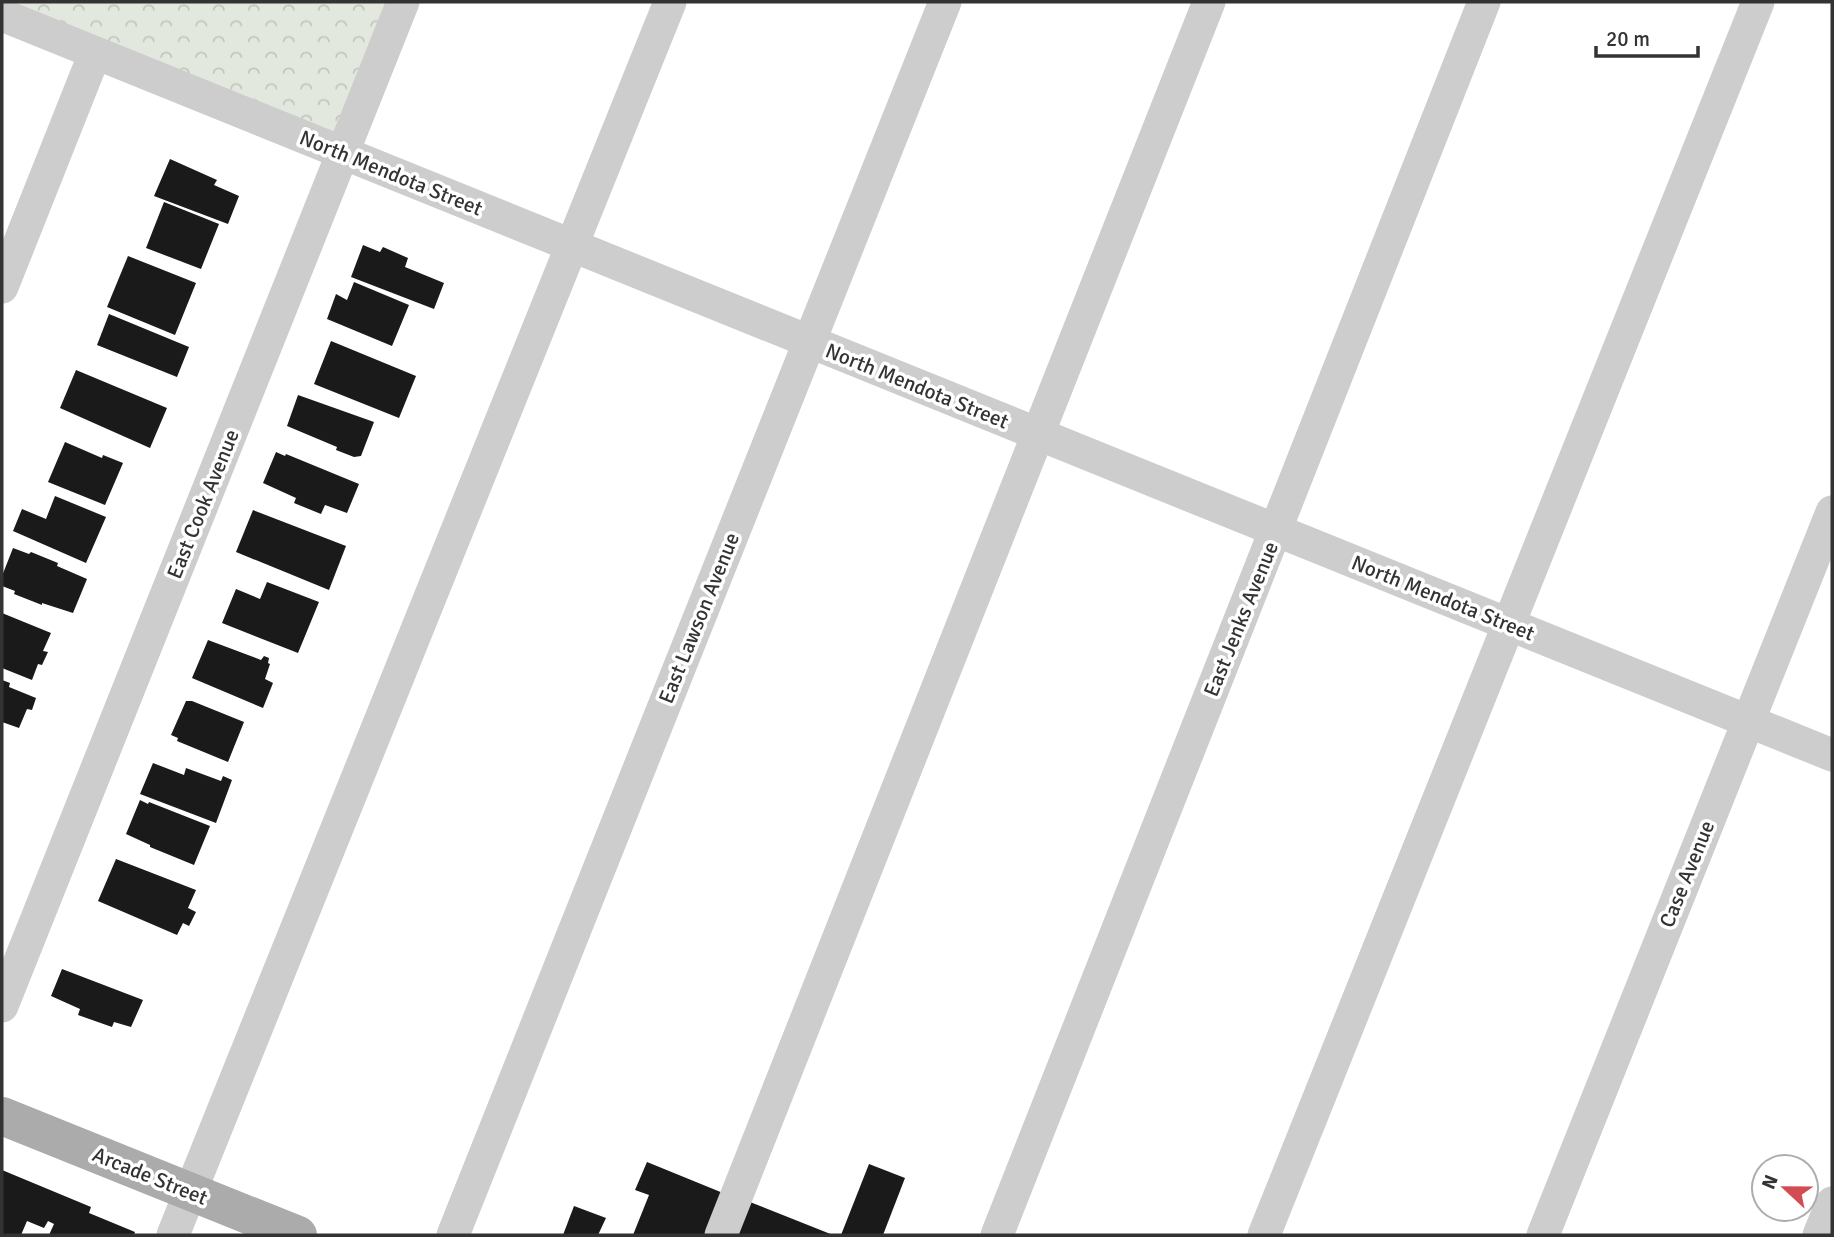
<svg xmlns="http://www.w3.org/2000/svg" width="1834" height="1237" font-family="Signika,sans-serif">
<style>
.park{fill:url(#park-crowns)}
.building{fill:#1a1a1a}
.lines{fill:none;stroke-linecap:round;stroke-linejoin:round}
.minor{stroke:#cdcdcd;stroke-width:33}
.major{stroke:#ababab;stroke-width:38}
.labels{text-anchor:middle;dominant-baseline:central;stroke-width:7;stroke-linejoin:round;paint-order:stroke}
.street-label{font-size:21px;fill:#333;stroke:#fff}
</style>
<defs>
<pattern id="park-crowns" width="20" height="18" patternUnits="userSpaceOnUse" patternTransform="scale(1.75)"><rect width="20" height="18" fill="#e2e8dd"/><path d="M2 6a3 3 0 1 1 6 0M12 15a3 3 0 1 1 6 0" fill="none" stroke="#c2c7be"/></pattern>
</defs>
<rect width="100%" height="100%" fill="#fff"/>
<path class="park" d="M2,2H403L343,154Z"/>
<g class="building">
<path d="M170,159L217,180L214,185L239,196L228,224L154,196Z"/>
<path d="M164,202L219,224L201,269L146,248Z"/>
<path d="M363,245L380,252L383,247L408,258L405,267L444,283L434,309L351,277Z"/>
<path d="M128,256L196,283L175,335L107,307Z"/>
<path d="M354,282L409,305L392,346L327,319L336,294L347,300Z"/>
<path d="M109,314L189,347L177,377L97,345Z"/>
<path d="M331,341L416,376L399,418L314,384Z"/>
<path d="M76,370L167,408L150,448L60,408Z"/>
<path d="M298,395L374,422L361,456L354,457L336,450L337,447L287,426Z"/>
<path d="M65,442L102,458L103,455L123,463L105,505L48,482Z"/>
<path d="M276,452L285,456L286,454L359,484L347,513L325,505L321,514L294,503L296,498L263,483Z"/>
<path d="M55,496L106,517L86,563L13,531L22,509L46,519Z"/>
<path d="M253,510L346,546L329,590L236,552Z"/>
<path d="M13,548L29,554L31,552L58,563L57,566L87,579L73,613L42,603V605L14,594L15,591L2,586V576Z"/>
<path d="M267,582L319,602L298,653L222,623L236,589L260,599Z"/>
<path d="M2,613L51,633L43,651L48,652L42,665L38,664L32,680L2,668Z"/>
<path d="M208,640L261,660L264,656L269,658L268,663L270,664L265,679L273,683L263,708L192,678Z"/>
<path d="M2,680L10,683L9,687L36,698L32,710L27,709L19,728L2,722Z"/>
<path d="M186,701H192L244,722L228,762L177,741L178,738L171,735Z"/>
<path d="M153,763L184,775L186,768L221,781L223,776L232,780L216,823L140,794Z"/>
<path d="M140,800L148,804L149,802L210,826L194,865L150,847V845L126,834Z"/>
<path d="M116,859L196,890L188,908L196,912L189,926L183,923L177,935L98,901Z"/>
<path d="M62,969L143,1000L131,1027L114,1022L112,1027L78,1015L80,1009L51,996Z"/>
<path d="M647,1162L723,1193L706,1235H633L649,1195L635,1190Z"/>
<path d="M869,1164L905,1178L883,1235H841Z"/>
<path d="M2,1170L91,1207L89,1213L135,1232L134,1235H49L54,1224L48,1221L44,1228L27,1221L21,1235H2Z"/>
<path d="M750,1202L833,1235H737Z"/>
<path d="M574,1206L606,1218L598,1235H563Z"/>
</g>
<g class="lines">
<g class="minor">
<path d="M2,15L1832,755"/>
<path d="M2,287L95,53"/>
<path d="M2,1006L403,2"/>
<path d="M173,1235L670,2"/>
<path d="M453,1235L945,2"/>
<path d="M721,1235L1209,2"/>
<path d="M997,1235L1484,2"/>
<path d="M1264,1235L1758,2"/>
<path d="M1543,1235L1832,512"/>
<path d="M1819,1235L1832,1203"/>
</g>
<path class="major" d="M2,1116L298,1235"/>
</g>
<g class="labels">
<g class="street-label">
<text transform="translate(391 173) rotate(22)">North Mendota Street</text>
<text transform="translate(917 386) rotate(22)">North Mendota Street</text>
<text transform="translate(203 504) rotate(-68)">East Cook Avenue</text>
<text transform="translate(1443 598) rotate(22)">North Mendota Street</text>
<text transform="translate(699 618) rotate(-68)">East Lawson Avenue</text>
<text transform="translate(1241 619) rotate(-68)">East Jenks Avenue</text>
<text transform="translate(1687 874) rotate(-68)">Case Avenue</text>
<text transform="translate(150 1176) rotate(22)">Arcade Street</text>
</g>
</g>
<rect width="1834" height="1237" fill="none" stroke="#333333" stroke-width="7"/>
<g transform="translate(1785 1188) rotate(292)"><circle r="33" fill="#ffffff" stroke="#adadad" stroke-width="2"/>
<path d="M0-5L12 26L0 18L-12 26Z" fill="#d34c54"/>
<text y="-10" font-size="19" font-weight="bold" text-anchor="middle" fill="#333333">N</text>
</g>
<path d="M1596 46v10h102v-10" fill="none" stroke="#333333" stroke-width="3.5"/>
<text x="1606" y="46" font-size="21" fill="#333333" stroke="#ffffff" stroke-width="5" paint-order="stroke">20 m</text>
</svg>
